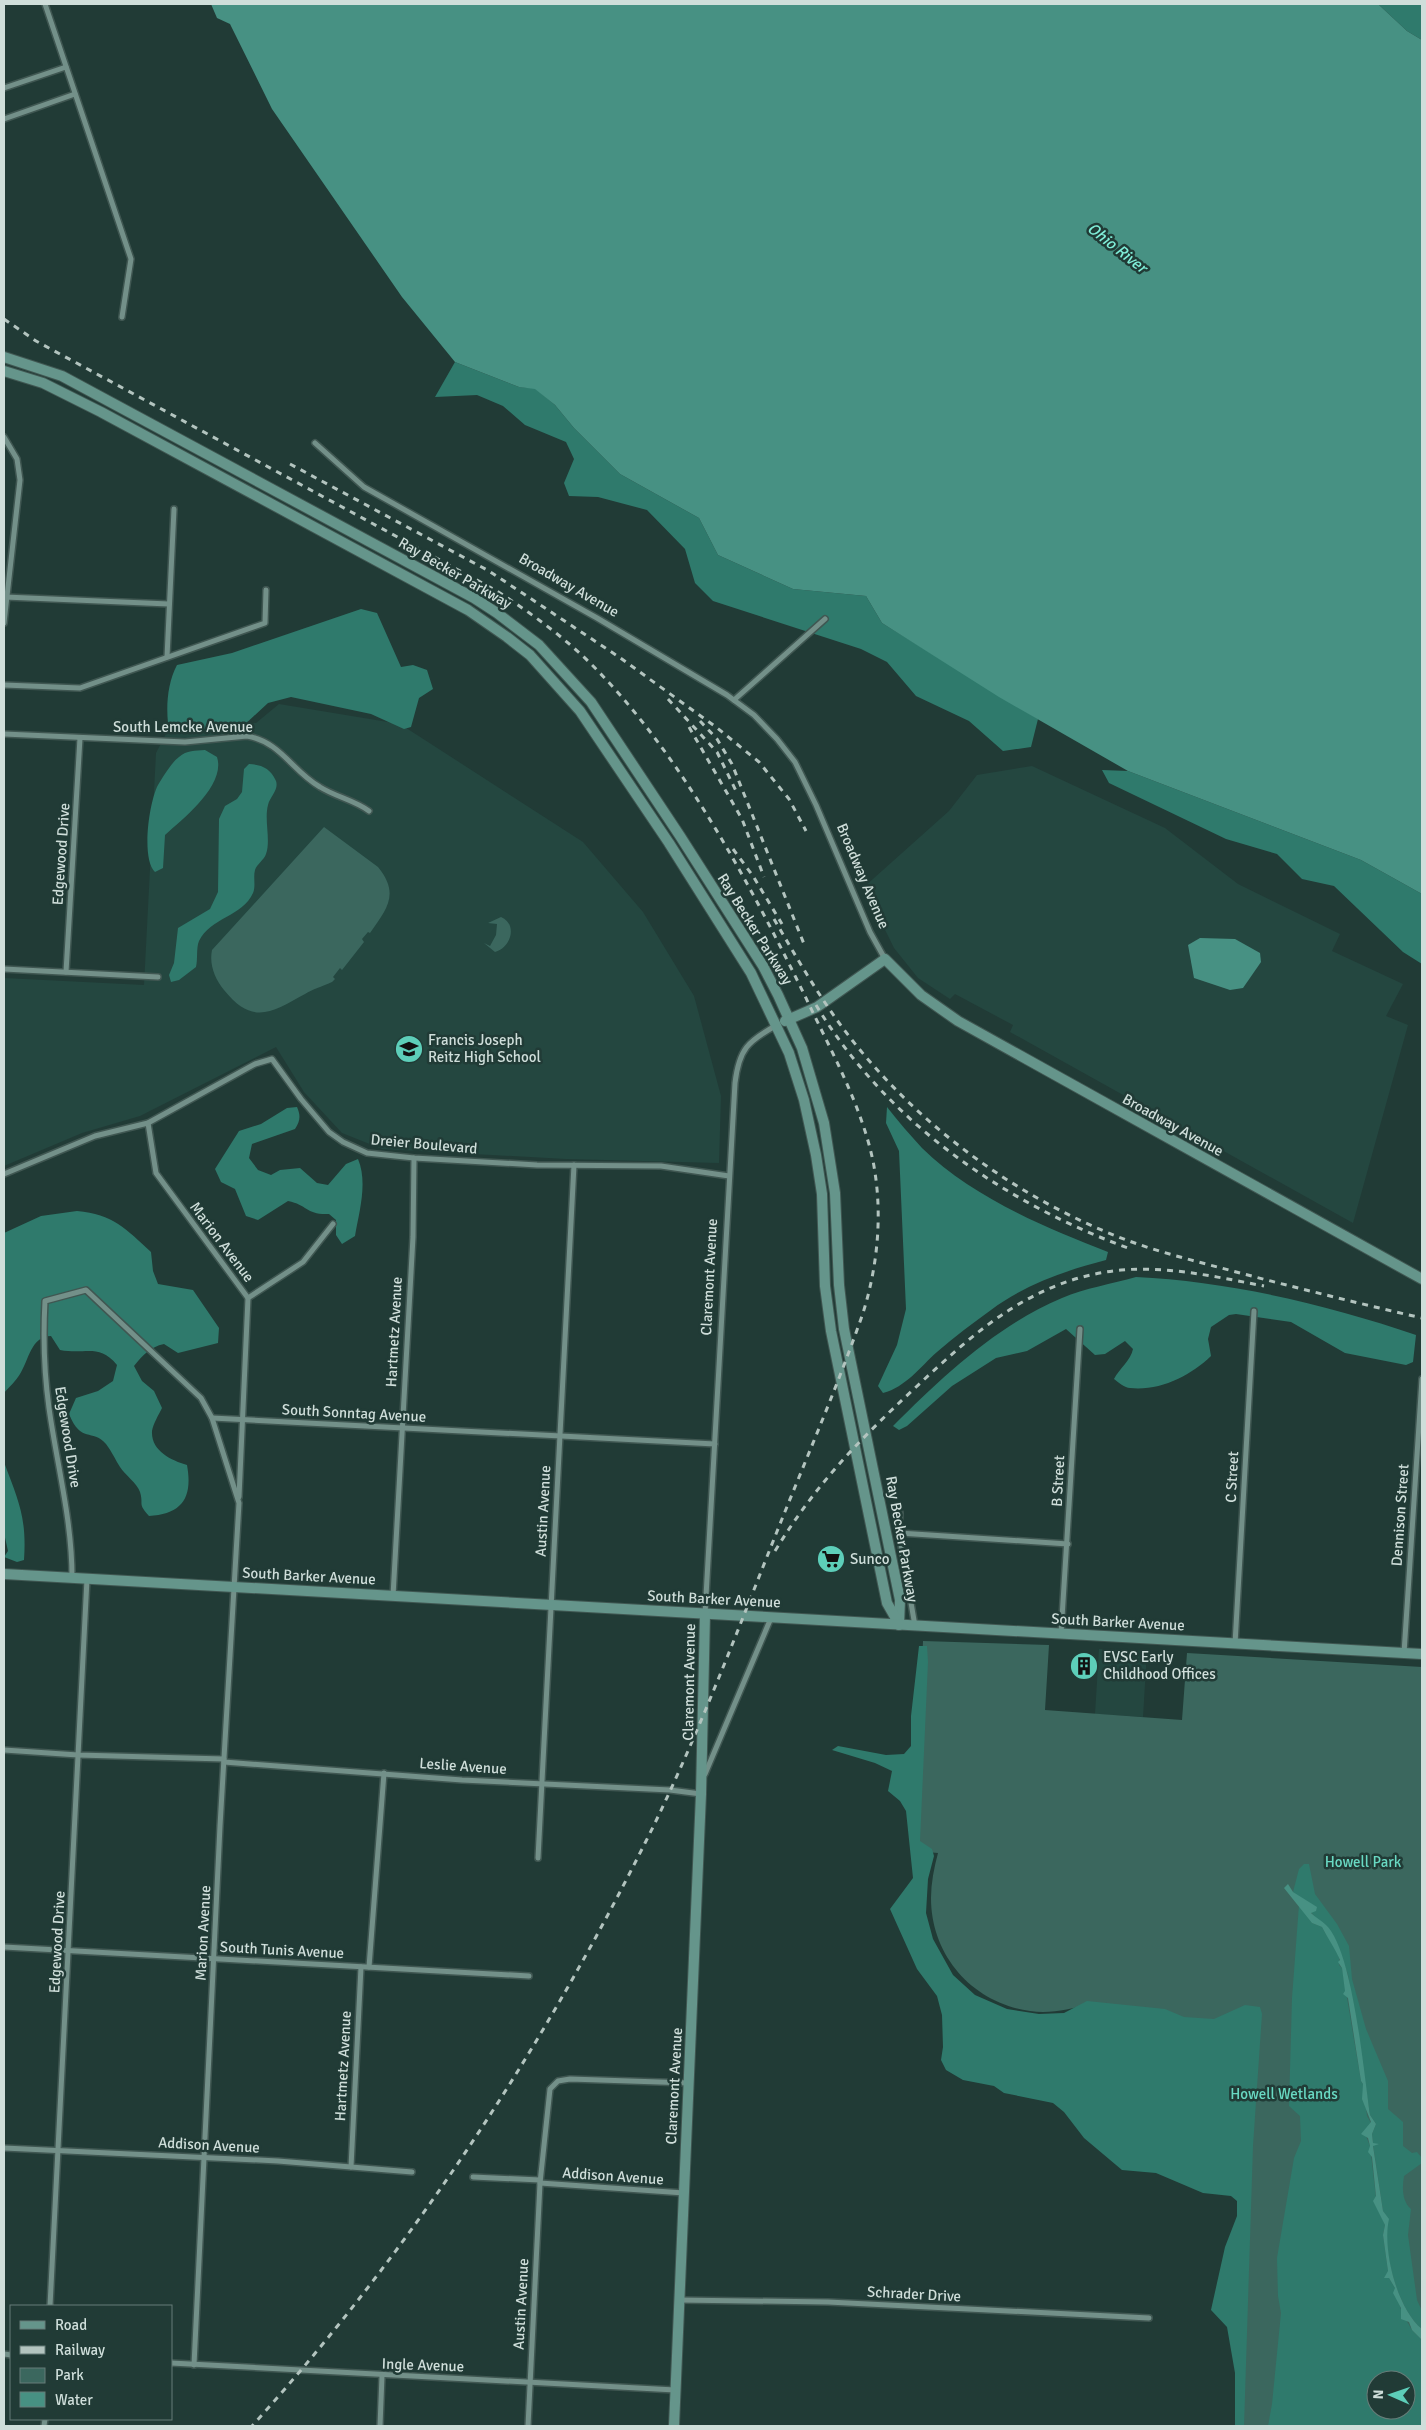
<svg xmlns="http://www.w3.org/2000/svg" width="1426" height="2430" font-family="Signika,sans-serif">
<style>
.built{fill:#244740}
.green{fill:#3b675e;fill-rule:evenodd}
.forest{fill:#2f7a6c;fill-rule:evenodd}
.water{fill:#479183}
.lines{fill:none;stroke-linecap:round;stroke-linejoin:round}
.street-casing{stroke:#405752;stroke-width:8}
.secondary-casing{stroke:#405752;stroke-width:12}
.street{stroke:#739089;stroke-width:5}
.secondary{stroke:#65958b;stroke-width:10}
.rail{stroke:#b3c4bf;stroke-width:3;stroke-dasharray:6 6;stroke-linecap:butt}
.labels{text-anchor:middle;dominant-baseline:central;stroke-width:5;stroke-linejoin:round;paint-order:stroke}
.street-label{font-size:15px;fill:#cfdeda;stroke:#213b36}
.poi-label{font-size:15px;fill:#cfdeda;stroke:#213b36;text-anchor:start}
.park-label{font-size:15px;fill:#69d9c3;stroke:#213b36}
.water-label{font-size:16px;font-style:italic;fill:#80efd9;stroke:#213b36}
</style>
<rect width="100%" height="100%" fill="#213b36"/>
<g class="built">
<path d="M279,704L400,724L583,842L643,912L694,996L721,1096L719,1163L566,1159L382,1149L342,1133L304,1092L276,1047L140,1116L82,1133L4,1166V978L144,985L156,753L171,724L256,723Z"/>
<path d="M1032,766L1165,828L1238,884L1340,934L1332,951L1403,984L1386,1016L1408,1025L1353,1223L1010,1032L1013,1025L955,994L950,999L918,978L894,948L864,887L949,811L977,775Z"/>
<path d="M1099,1649L1147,1651L1143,1717L1095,1714Z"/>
</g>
<g class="green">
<path d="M324,827L378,867C400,894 387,909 370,933L368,932L362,939L364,942L342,970L340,968L333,977L335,979L332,982C321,987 313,989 305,994C272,1012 253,1026 224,990C215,979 209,965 212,950Z"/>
<path d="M501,917C518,924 511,948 495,952L484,943L490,946L496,935L497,924L488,923Z"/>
<path d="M923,1641L1049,1645L1045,1710L1182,1720L1187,1653L1422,1667V2426H1240L1246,2177L1090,2004C1070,2009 1051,2014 1030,2011C973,2003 931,1956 931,1898C931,1883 934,1868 938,1853L914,1851ZM1376,2380H1406V2410H1376Z"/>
</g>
<g class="forest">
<path d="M1378,4H1422V40L1407,31Z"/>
<path d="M455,362L519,387L535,388L555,405L574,428L620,474L699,518L718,555L793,589L866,596L882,623L1038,719L1031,747L1003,751L969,721L916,696L887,662L861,649L713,601L695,583L685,549L647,510L598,497L569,496L564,483L574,459L566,442L525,425L503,406L477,395L435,397Z"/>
<path d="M361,609L377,613L401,667L413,665L427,670L433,689L419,698L411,727L404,729L371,714L291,697L268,703L242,727L176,730L168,723C166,704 168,682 177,665L232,653Z"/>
<path d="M205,750L217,757C226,785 184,818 165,835L163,868L155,872C141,859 149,802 158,785C163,777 171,763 179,757C187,750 195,751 205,750Z"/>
<path d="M249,764C262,765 270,768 276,781C279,790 270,796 268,805C264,820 271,840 266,854C264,860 257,864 255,870C253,877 256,886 253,893C243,916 210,918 199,941C196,948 198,959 196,967L179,980L171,982L169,975L174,963L178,928L210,909L218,892L219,819L225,806L237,799L242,792L244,769Z"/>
<path d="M1102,770L1128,771L1361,860L1422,894V964L1403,952L1334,886L1302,879L1277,854L1226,839L1109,783Z"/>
<path d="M297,1107C301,1116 300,1121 295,1129L252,1144L249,1158L258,1170L271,1175L280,1170L300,1168L317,1183L328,1185L346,1164L358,1159C368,1183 359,1212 355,1236L342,1244L336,1235V1220L329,1214C306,1215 308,1205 288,1201L258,1220L246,1216L235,1189L221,1182L215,1169L239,1131L261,1124L287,1108Z"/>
<path d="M887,1107C898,1121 910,1135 922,1148C972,1197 1044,1227 1108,1252L1106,1260C1067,1270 1024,1285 991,1310C973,1323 954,1337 937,1352C920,1367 906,1387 883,1393L878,1386L897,1345L906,1309L899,1151L886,1123Z"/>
<path d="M77,1211C113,1214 126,1229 151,1252L153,1271L158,1284L193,1290L219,1328L218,1343L178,1353L164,1344C150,1347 143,1355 134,1366L142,1381L154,1391L162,1408C159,1414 153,1424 152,1431C151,1451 171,1460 187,1465C193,1498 182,1514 149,1516C137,1503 144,1505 140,1492C137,1483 125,1475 120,1467C115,1459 112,1452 106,1444C92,1428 81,1444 69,1414L76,1398L98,1391L113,1381L117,1365C99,1343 86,1355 60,1350L51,1336C31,1336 29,1360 20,1374C16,1381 9,1387 4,1393V1233L41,1216Z"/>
<path d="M1136,1277C1227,1281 1329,1305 1416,1335L1413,1362L1406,1365L1345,1353L1291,1322L1236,1314L1229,1315L1211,1327L1208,1339L1211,1356C1190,1376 1161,1391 1130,1388C1125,1388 1118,1382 1114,1379C1119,1369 1131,1360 1133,1349L1125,1341L1105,1354L1095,1355L1066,1329L1027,1351L996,1358L952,1386L907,1426L899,1430L893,1426C942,1377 997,1325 1062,1298C1085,1288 1112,1284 1136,1277Z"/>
<path d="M4,1462C18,1500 27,1517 24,1560L17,1562L4,1557L8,1551L4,1533Z"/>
<path d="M919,1646H927L928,1662L920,1841L932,1849L934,1856L928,1879L926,1913L933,1939L953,1975L975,1995L1007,2009L1039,2014L1064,2013L1087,2001L1165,2009L1184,2017L1214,2019L1245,2005L1260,2007L1262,2014L1253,2146L1244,2426H1235V2373L1227,2327L1211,2310L1225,2247L1237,2216V2201L1231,2196L1203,2193L1156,2173L1122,2170L1084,2138L1064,2112L1053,2103L1004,2093L994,2086L963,2080L946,2070L941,2060L943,2047L942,2015L937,1996L917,1969L890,1909L913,1878L906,1811L900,1801L888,1791L892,1771L875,1763L832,1750L838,1746L886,1755L904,1754L911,1746V1716Z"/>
<path d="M1304,1864H1309L1315,1894L1337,1924L1349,1946L1352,1979L1366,2029L1388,2081V2109L1403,2122V2146L1412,2153L1417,2152L1422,2158V2163L1404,2176C1402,2188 1402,2201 1411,2209L1408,2235L1417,2300L1422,2311V2329C1397,2309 1382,2249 1388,2219L1383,2211L1373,2145H1377L1373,2144L1372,2134L1376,2124L1370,2115L1348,1975L1338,1946L1311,1912L1313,1905L1308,1904L1293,1892L1299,1869Z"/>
<path d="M1299,1905L1312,1923L1322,1927C1328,1939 1342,1953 1339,1965L1342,1968L1361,2081L1363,2084L1367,2116L1371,2123L1366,2136L1370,2146L1377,2206L1385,2225L1383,2235L1389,2278L1395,2288L1402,2313L1412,2330L1422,2340V2426H1268L1272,2404L1281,2313L1278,2296L1277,2258L1294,2158L1301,2141L1300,2116L1289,2106L1292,1998ZM1376,2380H1406V2410H1376Z"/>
</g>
<g class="water">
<path d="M211,4H1378L1407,31L1422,40V894L1361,860L1128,771L999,697L882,623L866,596L793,589L718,555L699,518L620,474L574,428L555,405L535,389L519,387L455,362L402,297L272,109L230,24L217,18Z"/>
<path d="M1200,938L1235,939L1260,953L1261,962L1243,988L1230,990L1194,978L1188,945Z"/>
<path d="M1288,1884L1293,1892L1317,1907L1316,1911L1311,1913C1316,1918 1321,1920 1326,1925C1353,1950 1364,2075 1370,2115L1376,2124L1372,2134L1373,2143L1379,2144L1373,2146L1383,2211L1389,2219C1382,2249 1397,2309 1422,2329V2340L1412,2330L1409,2322L1401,2319V2308L1393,2293L1395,2288L1389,2278H1384L1388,2271L1383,2235L1385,2225L1373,2201L1376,2196L1372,2157L1368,2152L1370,2146L1368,2138L1361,2134L1371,2122L1362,2099L1363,2084L1361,2081L1348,1998L1343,1994L1345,1991L1342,1968L1338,1962L1340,1960C1335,1948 1328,1939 1322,1927L1312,1923L1284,1888Z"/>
</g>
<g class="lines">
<defs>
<g id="street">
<path d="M45,4L131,259L122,317"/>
<path d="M4,88L66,67"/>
<path d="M4,119L75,94"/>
<path d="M4,437L17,459L20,480L4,623"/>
<path d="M315,443L364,487L597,618L727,695L754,715L777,739L795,762L816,805L870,932L885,959"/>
<path d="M5,597L169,604"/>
<path d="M167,657L174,509"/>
<path d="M4,685L80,688L265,623L266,590"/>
<path d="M734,700L825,619"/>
<path d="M4,734L185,742L247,736C281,742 292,771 320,787C336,797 354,800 369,811"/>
<path d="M4,969L158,977"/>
<path d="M66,972L80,738"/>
<path d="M148,1123L156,1173L248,1298L239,1497"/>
<path d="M4,1174L95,1136L148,1123L255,1064L272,1059L301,1099L329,1132L343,1142L367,1153L414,1158L537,1165L661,1166L729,1176"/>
<path d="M248,1298L303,1262L333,1224"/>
<path d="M212,1418L715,1444"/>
<path d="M900,1513L899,1533L915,1626"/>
<path d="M899,1533L1068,1544"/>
<path d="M72,1577C72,1520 57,1465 49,1408C44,1372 43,1337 45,1301L86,1290L201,1398L212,1418L239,1503L220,1826L194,2365"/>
<path d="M393,1596L413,1237L414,1158"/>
<path d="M705,1614L735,1083C739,1049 748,1041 777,1025"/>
<path d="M1061,1634L1080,1329"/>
<path d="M1235,1644L1254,1311"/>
<path d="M1404,1653L1422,1379"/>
<path d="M4,1750L78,1755L224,1759"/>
<path d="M224,1762L462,1780L670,1790L701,1794"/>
<path d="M705,1774L771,1618"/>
<path d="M538,1858L574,1165"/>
<path d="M4,1947L529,1976"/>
<path d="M369,1967L384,1773"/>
<path d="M4,2148L278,2161L412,2172"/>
<path d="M351,2167L361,1967"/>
<path d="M473,2177L540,2180"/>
<path d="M540,2183L684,2193"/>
<path d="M679,2300L828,2302L1149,2318"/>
<path d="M50,2306L87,1579"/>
<path d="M4,2354L11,2355"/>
<path d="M171,2363L675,2390"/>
<path d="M44,2426L45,2419"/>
<path d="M380,2426L382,2376"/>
<path d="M528,2426L540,2183L550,2089L558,2081L570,2079L689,2083"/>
</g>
<g id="secondary">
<path d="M4,357L62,376L474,598L497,613L539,645L591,702L680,836L763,966L778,995L802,1048L824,1123L835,1193L839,1285L844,1329L900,1600L899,1625"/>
<path d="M4,371L43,383L101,412L468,610L507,637L530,655L580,711L669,843L751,973L789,1053L804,1100L816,1155L822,1194L825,1286L831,1331L887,1603L899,1624"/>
<path d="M785,1021L817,1007L885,959L921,995L958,1021L1422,1279"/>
<path d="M4,1574L1422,1654"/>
<path d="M674,2426L701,1794L705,1614"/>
</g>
</defs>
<use href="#street" class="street-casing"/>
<use href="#secondary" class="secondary-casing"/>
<use href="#street" class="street"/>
<use href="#secondary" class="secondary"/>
<g class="rail">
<path d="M4,319L36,341L497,591C529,612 560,634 588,661C679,750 749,882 805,996C830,1049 861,1104 873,1161C883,1212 878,1265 863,1313C837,1388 805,1461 776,1534C737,1632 700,1730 654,1825C547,2042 415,2246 252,2426"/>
<path d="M290,464L489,571L619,657L716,727L759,762L789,799L806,831"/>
<path d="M668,699L717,752L738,795"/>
<path d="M700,721L717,739L732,764L804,944"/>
<path d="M689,727L742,819L764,877"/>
<path d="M733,849L753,876L782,924"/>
<path d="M774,919C798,960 822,1002 852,1040C923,1130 1022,1201 1129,1241C1165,1254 1203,1263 1240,1273C1301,1289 1361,1304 1422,1318"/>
<path d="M816,1005C886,1121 1002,1202 1128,1248"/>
<path d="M775,1551C816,1484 858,1441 915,1388C977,1330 1033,1279 1121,1270C1169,1266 1217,1277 1264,1286"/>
</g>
</g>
<defs>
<symbol id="school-disc" viewBox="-11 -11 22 22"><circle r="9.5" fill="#5dceb9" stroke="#213b36"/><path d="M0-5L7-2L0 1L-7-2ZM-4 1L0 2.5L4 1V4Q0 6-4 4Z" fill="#111"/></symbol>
<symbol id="supermarket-disc" viewBox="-11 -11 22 22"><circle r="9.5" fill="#5dceb9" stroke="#213b36"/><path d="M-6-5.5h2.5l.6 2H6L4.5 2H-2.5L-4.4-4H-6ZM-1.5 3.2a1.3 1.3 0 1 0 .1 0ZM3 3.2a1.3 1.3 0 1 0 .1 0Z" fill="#111"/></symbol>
<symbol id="building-disc" viewBox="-11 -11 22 22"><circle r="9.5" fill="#5dceb9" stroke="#213b36"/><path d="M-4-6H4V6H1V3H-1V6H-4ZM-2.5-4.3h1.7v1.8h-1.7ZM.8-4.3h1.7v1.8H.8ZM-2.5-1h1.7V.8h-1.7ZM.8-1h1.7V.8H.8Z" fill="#111"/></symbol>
</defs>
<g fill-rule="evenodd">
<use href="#school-disc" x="393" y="1033" width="32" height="32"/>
<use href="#supermarket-disc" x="815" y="1543" width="32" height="32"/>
<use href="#building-disc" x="1068" y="1650" width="32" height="32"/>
</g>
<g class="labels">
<g class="street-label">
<text transform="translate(455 573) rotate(30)">Ray Becker Parkway</text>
<text transform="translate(569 585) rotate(30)">Broadway Avenue</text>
<text x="183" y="727">South Lemcke Avenue</text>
<text transform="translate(61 854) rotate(-86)">Edgewood Drive</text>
<text transform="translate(863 876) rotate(67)">Broadway Avenue</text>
<text transform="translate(755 929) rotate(58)">Ray Becker Parkway</text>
<text transform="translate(1173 1125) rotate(29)">Broadway Avenue</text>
<text transform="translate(424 1144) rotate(5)">Dreier Boulevard</text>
<text transform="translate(222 1242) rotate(53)">Marion Avenue</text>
<text transform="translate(709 1277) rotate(-87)">Claremont Avenue</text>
<text transform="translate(394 1332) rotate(-87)">Hartmetz Avenue</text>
<text transform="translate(354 1413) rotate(3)">South Sonntag Avenue</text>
<text transform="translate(68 1437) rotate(81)">Edgewood Drive</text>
<text transform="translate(1232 1477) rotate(-87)">C Street</text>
<text transform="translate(1058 1481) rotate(-87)">B Street</text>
<text transform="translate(543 1511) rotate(-87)">Austin Avenue</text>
<text transform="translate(1400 1515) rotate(-86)">Dennison Street</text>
<text transform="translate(902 1539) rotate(80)">Ray Becker Parkway</text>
<text transform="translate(309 1576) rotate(3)">South Barker Avenue</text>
<text transform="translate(714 1599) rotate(3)">South Barker Avenue</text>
<text transform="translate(1118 1622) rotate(3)">South Barker Avenue</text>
<text transform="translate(689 1682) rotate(-89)">Claremont Avenue</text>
<text transform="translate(463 1766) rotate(4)">Leslie Avenue</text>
<text transform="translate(203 1933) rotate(-87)">Marion Avenue</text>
<text transform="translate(57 1942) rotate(-87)">Edgewood Drive</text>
<text transform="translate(282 1950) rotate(3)">South Tunis Avenue</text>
<text transform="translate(343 2066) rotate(-87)">Hartmetz Avenue</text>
<text transform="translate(674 2086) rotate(-87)">Claremont Avenue</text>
<text transform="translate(209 2145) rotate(3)">Addison Avenue</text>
<text transform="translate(613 2176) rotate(4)">Addison Avenue</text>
<text transform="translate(914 2294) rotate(3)">Schrader Drive</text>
<text transform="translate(521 2304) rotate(-87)">Austin Avenue</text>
<text transform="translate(423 2365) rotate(2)">Ingle Avenue</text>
</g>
<g class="poi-label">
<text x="428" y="1040">Francis Joseph<tspan x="428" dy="17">Reitz High School</tspan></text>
<text x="850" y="1559">Sunco</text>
<text x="1103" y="1657">EVSC Early<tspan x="1103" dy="17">Childhood Offices</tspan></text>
</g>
<g class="park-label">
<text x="1363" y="1862">Howell Park</text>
<text x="1284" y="2094">Howell Wetlands</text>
</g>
<g class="water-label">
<text transform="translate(1117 248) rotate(38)">Ohio River</text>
</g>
</g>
<rect width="1426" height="2430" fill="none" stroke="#cfdeda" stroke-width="10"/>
<rect x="10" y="2305" width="162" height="115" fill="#213b36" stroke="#677c78"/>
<rect x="20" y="2321" width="25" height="8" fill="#65958b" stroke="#677c78"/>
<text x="55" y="2330" font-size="15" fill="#cfdeda">Road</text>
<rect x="20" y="2346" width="25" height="8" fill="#b3c4bf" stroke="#677c78"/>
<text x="55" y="2355" font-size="15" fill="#cfdeda">Railway</text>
<rect x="20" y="2368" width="25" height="15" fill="#3b675e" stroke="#677c78"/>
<text x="55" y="2380" font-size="15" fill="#cfdeda">Park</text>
<rect x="20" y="2392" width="25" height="15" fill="#479183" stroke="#677c78"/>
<text x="55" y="2405" font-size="15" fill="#cfdeda">Water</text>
<g transform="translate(1391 2395) rotate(272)"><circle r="24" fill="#213b36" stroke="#677c78"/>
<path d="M0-4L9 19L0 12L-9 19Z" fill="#5dceb9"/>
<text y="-8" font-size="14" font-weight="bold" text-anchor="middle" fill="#cfdeda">N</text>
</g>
</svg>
